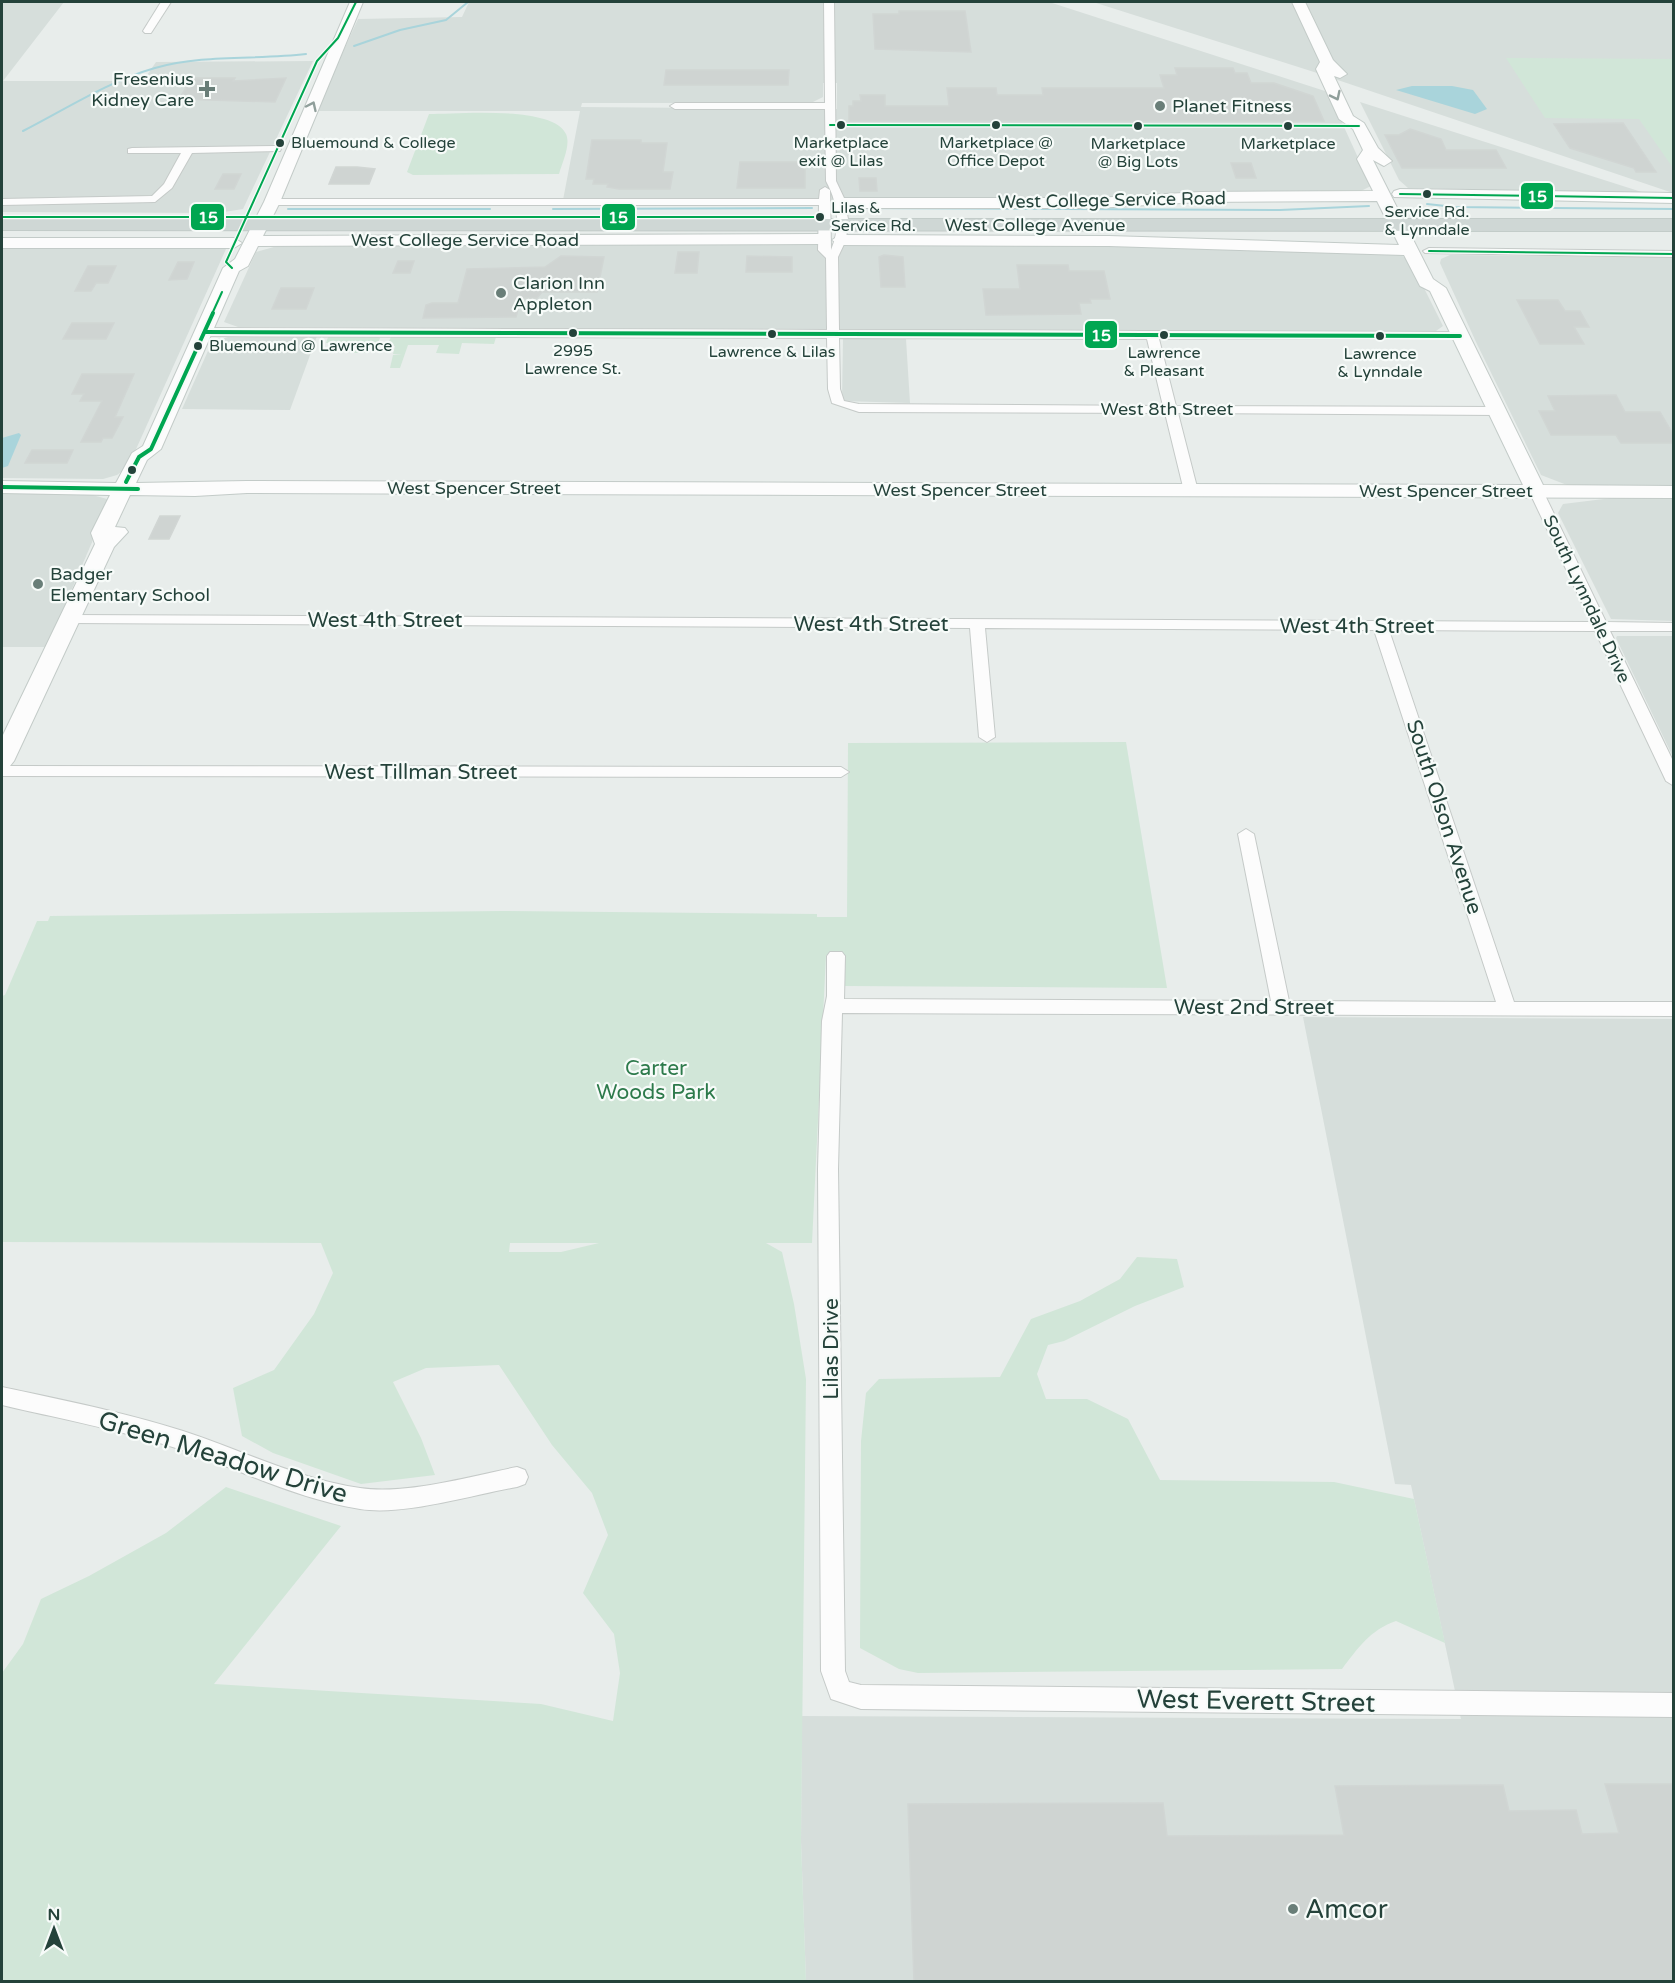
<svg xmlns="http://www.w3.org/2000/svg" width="1675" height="1983" font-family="'Varela Round',sans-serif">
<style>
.built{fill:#d6dedb;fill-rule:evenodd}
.green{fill:#d1e6d8;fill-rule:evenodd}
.water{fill:#a9d4db}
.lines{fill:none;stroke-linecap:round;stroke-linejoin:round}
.stream{stroke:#a9d4db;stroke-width:2}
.building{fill:#cfd4d2;stroke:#d1d6d4;stroke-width:1.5}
.street-casing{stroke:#c5cac8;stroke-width:2}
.secondary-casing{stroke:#c3cbc8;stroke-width:2}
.primary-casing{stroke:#c3ccc9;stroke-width:2}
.street{fill:#fcfcfc;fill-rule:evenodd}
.secondary{fill:#fcfcfc;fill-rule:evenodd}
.primary{fill:#cfd7d5;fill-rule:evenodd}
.bus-1-far1-casing{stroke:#f7fbf9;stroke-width:4.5}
.bus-1-casing{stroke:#f7fbf9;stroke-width:8}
.bus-1-far1{stroke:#00a651;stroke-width:2}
.bus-1{stroke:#00a651;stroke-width:4}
.oneway{stroke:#909f9b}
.poi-dot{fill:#697e78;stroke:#f7fbf9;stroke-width:2}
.bus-dot{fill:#24423a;stroke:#f7fbf9;stroke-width:2}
.labels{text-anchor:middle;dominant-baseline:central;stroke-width:4.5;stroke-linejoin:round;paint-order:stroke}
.far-bus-label{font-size:16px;fill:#24423a;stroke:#f7fbf9}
.far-poi-label{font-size:18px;fill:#24423a;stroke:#f7fbf9;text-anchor:start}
.far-street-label{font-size:18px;fill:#24423a;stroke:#f7fbf9}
.street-label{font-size:21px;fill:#24423a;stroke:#f7fbf9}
.park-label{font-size:21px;fill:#2d7a4b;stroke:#f7fbf9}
.near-street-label{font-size:26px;fill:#24423a;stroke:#f7fbf9}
.near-poi-label{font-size:26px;fill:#24423a;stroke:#f7fbf9;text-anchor:start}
.line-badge{stroke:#f7fbf9;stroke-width:2}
.badge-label{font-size:16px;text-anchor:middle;font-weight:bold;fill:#fff}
</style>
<rect width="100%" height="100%" fill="#e8edeb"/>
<g class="built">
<path d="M2,2H64L3,81H143L156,62L313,61L243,209L218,213L2,212Z"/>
<path d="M469,2H1049L1328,92L1371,186L1361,191L1197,194L1102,200H563L580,111H316L358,19L462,17ZM823,83H837V109L581,107L582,103H811L823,97Z"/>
<path d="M1093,2H1673V193L1314,72Z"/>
<path d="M1360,102L1648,194L1408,188L1399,180Z"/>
<path d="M760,243L1089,244L1396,254L1405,257L1416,272L1443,326L1436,331L1427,332L398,328L238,327L224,322L256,252L281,245Z"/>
<path d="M2,246H197L226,249L128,467L117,475L103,479L2,478Z"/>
<path d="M1450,255L1673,257V487L1567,485L1541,475L1476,342L1440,263L1441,259Z"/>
<path d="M231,336H317L290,410L182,409L212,342Z"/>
<path d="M843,339H906L910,403L842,401Z"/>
<path d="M2,494H89L107,499L108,505L47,647H2Z"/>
<path d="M1620,497H1673V621L1611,619L1558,513L1563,504Z"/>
<path d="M1617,636H1673V757L1616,638Z"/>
<path d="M1303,1017L1673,1019V1981H806L801,1841L802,1716L1461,1719L1411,1485L1395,1484Z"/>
</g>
<g class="green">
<path d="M1506,58L1673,59V168L1639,119L1545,118Z"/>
<path d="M429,114C456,114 553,105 566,134C571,145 562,163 559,174L413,175L407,172Z"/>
<path d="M328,337H379L380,338L377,346H368L365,353H353L359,343H326Z"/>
<path d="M391,337H496L494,344L462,343L459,354L436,353L439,345H408L400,368H390L393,355L402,354H393L395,346L387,345Z"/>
<path d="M1126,742L1167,988L844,986V955H826L812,1243H766L782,1252L794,1304L806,1379L801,1841L806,1981H2V1673L23,1644L41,1599L89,1576L166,1533L226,1487L341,1526L214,1684L541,1704L613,1721L620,1673L614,1634L583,1593L608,1535L592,1493L552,1445L499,1365L426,1368L393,1382L421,1438L435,1475L361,1484L273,1453L242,1436L233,1388L274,1370L314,1314L333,1273L321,1243L2,1242V996L5,995L37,921H48L50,916L501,911L817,914V917H847L848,743ZM510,1243H599L561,1252H509Z"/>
<path d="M1137,1257L1177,1259L1184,1287L1135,1306L1064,1341L1048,1345L1037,1374L1046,1399H1087L1128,1419L1160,1480L1334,1482L1414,1499L1445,1643L1396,1621C1370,1630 1358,1648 1342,1669L918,1673L899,1669L860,1648L861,1441L866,1393L879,1379L1000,1377L1031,1319L1080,1301L1120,1279Z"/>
</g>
<g class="water">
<path d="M1412,86H1452L1473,90L1487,109L1475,114L1396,90Z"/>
<path d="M19,433L21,435L8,466L2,468V438Z"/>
</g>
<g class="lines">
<g class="stream">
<path d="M354,46L400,30L446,20L468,2"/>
<path d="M23,131C66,109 109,81 155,68C203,54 257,60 306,54"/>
<path d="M1427,204L1455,207L1674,209"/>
<path d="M853,208L1280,210L1369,206"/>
<path d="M288,209H490"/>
<path d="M553,209L812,208"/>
</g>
</g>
<g class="building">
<path d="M899,11H965L971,52L875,49L873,14H899Z"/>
<path d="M1175,68H1233L1235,73H1247L1251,83H1274L1313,96L1324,121H849V106H853V101H861L860,95H885V106H949L947,88H996L997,95H1043L1042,88H1164L1160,75H1177Z"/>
<path d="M666,70H789L788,85H664Z"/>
<path d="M192,78H235L233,81L286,78L275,102L179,99Z"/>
<path d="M1623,123L1656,172H1636L1634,168L1570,148L1554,124Z"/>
<path d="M1410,129L1441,139L1446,150H1496L1506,168H1402L1385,135H1399Z"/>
<path d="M592,140H641V143H667L663,172H673L670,189H619L607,187L608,184H593L594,179H586Z"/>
<path d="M740,162H805V188H737Z"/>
<path d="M1231,163H1251L1256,178H1236Z"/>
<path d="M336,167H357L375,169L369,184H329Z"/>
<path d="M223,174H241L234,189H215Z"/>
<path d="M859,178H876L877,191H860Z"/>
<path d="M678,252H699L697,273H675Z"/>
<path d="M884,255L903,257L905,287H881L879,257Z"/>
<path d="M561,256L604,257L597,292H542L537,298H521L516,317L423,318L426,305L432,303H458L467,269L545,267Z"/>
<path d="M747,256L792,257V272H746Z"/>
<path d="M398,261H414L410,273H393Z"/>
<path d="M178,262H194L187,279L169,280Z"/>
<path d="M1017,265H1068L1069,271H1104L1110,299H1090L1091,303H1079L1081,314L986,315L983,289H1020Z"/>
<path d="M88,266H116L108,283H96L91,291H75Z"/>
<path d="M281,288H314L306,309H272Z"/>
<path d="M1517,300H1558L1565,311H1580L1589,327H1574L1584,344H1540Z"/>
<path d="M72,323H114L106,339H63Z"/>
<path d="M82,374H134L115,417H123L112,438H103L101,442H81L102,401H80L84,394H72Z"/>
<path d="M1616,395L1625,412H1660L1674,436V443H1621L1616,435H1551L1539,411H1555L1548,396Z"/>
<path d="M32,450H73L67,463H25Z"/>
<path d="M160,516H180L169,539H149Z"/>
<path d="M1605,1784H1674V1982H914L908,1804L1163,1803L1167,1836L1344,1835L1335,1786L1503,1785L1509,1811L1576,1810L1582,1834L1619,1833Z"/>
</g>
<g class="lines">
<defs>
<g id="street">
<path d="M161,2H171L151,33H145L143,31Z"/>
<path d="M824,2H834L836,181L844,198L848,219L846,240L838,257L839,330L1460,332L1466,336L1464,339H1159L1176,406L1497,407L1503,411L1497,415L1178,413L1198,491L1191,495L1184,491L1165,413L859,412L832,403L828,389L827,338L205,336L199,332L205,328L827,330L826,258L818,250L819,205H272L267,202L272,199H819L820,190L825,187L830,190L831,250C841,227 838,203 826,181L825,109H675L670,106L675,103H825ZM839,338L1147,339L1163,406L859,404L844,401L840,389Z"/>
<path d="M276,146L281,149L280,151L192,153L172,188L155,202L2,205V199L152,196L164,184L181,153H128V149L132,148Z"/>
<path d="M1429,248L1674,251V257L1425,253L1423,251Z"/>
<path d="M1536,487L1543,491L1606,622L1674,623V631H1610L1674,763V786L1666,781L1595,631L1389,630L1514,1002H1674V1016L842,1013L838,1169L845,1671L849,1682L861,1685L1674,1693V1717L861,1709L831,1699L821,1671L818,1169L822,1021L827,996V956L830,952H842L845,956L844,999L1271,1001L1238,834L1246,829L1254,834L1289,1001L1496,1002L1374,630L985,628L995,737L987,742L979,737L970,628L69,623L62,619L69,615L1591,622L1529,491Z"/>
<path d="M2,766L841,767L849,772L841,777L2,776Z"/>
<path d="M2,1387C62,1400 124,1412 183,1431C242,1450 297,1479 360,1488C407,1495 470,1476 517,1467L525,1470L528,1477L525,1484L517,1487C472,1495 404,1516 360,1509C296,1499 239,1469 179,1449C121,1430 61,1419 2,1405Z"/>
</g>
<g id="secondary">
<path d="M350,2H363L280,202L263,236L823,234L831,239L823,244L258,246L248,266L239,271L161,449L147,460L136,483L247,481L1523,485L1430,291L1420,286L1404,255L1109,246L840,245L832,240L840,235L1109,236L1399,245L1377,201L1200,202L1096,208H840L832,203L840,198H1096L1200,192L1373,191L1357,159L1363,150L1353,129L1339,119L1316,69L1320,62L1292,2H1305L1333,60L1347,74L1340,78L1334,76L1353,116L1364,123L1378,148L1392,161L1384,166L1373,160L1378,170L1433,279L1446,288L1543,485L1674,486V498L247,493L195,496L130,495L115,527L125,528L128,532L114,547L14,761L10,766L2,768V737L95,544L91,533L110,495L2,493V481L116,483L132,453L143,446L223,268L235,259L264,202Z"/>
<path d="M1400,189L1674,193V203L1394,197L1392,194L1394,191Z"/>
<path d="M2,238H234L242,243L234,248H2Z"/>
</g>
<path id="primary" d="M1674,219V231L2,230V219Z"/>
</defs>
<use href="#street" class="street-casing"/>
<use href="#secondary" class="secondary-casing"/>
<use href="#primary" class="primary-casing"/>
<use href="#street" class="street"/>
<use href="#secondary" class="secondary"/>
<use href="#primary" class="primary"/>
<defs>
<g id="bus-1-far1">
<path d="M830,125L1359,126"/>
<path d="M1400,194L1674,198"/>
<path d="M2,217H824"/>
<path d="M1429,251L1674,254"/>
<path d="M232,268L226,262L317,61L338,38L356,2"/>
<path d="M212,314L222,292"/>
</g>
<g id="bus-1">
<path d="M205,332L1460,336"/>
<path d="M126,482L139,457L151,449L213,313"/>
<path d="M2,487L138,489"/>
</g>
</defs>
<use href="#bus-1-far1" class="bus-1-far1-casing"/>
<use href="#bus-1" class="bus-1-casing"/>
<use href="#bus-1-far1" class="bus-1-far1"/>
<use href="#bus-1" class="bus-1"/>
</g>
<defs><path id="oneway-chevron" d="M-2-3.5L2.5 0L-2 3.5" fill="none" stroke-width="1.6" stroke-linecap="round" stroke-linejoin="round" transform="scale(1.5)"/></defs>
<g class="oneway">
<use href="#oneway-chevron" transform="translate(1336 96) rotate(64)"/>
<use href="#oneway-chevron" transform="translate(312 106) rotate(-65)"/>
</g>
<g class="poi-dot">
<path d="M204 80h6v6h6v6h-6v6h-6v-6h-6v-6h6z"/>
<circle cx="1160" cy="106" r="6"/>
<circle cx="501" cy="293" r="6"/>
<circle cx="38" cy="584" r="6"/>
<circle cx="1293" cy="1909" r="6"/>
</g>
<g class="bus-dot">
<circle cx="841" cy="125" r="5"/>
<circle cx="996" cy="125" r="5"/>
<circle cx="1138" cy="126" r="5"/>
<circle cx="1288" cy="126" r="5"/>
<circle cx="280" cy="143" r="5"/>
<circle cx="1427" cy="194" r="5"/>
<circle cx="820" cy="217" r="5"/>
<circle cx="573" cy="333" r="5"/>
<circle cx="772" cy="334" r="5"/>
<circle cx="1164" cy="335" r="5"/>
<circle cx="1380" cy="336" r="5"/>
<circle cx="198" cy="346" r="5"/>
<circle cx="132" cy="470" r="5"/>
</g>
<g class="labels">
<g class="far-bus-label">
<text x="291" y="143" text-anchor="start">Bluemound &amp; College</text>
<text x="841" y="143">Marketplace<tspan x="841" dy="18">exit @ Lilas</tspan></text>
<text x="996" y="143">Marketplace @<tspan x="996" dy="18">Office Depot</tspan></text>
<text x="1138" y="144">Marketplace<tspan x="1138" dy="18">@ Big Lots</tspan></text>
<text x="1288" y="144">Marketplace</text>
<text x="831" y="208" text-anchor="start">Lilas &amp;<tspan x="831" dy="18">Service Rd.</tspan></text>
<text x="1427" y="212">Service Rd.<tspan x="1427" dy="18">&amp; Lynndale</tspan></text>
<text x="209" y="346" text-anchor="start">Bluemound @ Lawrence</text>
<text x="573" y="351">2995<tspan x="573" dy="18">Lawrence St.</tspan></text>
<text x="772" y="352">Lawrence &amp; Lilas</text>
<text x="1164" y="353">Lawrence<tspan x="1164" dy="18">&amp; Pleasant</tspan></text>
<text x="1380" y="354">Lawrence<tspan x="1380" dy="18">&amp; Lynndale</tspan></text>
</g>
<g class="far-poi-label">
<text x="194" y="79" text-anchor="end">Fresenius<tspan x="194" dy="21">Kidney Care</tspan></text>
<text x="1172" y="106">Planet Fitness</text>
<text x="513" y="283">Clarion Inn<tspan x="513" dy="21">Appleton</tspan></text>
<text x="50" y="574">Badger<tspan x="50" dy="21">Elementary School</tspan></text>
</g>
<g class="far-street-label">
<text transform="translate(1112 200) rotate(-1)">West College Service Road</text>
<text x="1035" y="225">West College Avenue</text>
<text x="465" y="240">West College Service Road</text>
<text x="1167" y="409">West 8th Street</text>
<text x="474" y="488">West Spencer Street</text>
<text x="960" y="490">West Spencer Street</text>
<text x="1446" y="491">West Spencer Street</text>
<text transform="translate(1587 599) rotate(65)">South Lynndale Drive</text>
</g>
<g class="street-label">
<text x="385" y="620">West 4th Street</text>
<text x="871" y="624">West 4th Street</text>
<text x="1357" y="626">West 4th Street</text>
<text x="421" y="772">West Tillman Street</text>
<text transform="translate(1444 817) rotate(72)">South Olson Avenue</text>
<text x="1254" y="1007">West 2nd Street</text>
<text transform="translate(831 1349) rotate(-90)">Lilas Drive</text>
</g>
<g class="park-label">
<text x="656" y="1068">Carter<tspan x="656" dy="24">Woods Park</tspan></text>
</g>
<g class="near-street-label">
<text transform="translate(223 1457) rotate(17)">Green Meadow Drive</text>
<text transform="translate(1256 1701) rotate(1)">West Everett Street</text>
</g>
<g class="near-poi-label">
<text x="1305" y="1909">Amcor</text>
</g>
</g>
<g class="line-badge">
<rect x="1520" y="182" width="34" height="28" rx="6" fill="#00a651"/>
<rect x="190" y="203" width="35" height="28" rx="6" fill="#00a651"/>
<rect x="601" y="203" width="35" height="28" rx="6" fill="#00a651"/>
<rect x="1084" y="320" width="34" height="29" rx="6" fill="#00a651"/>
</g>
<g class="badge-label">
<text x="1537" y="202">15</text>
<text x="208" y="223">15</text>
<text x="618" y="223">15</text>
<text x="1101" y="341">15</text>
</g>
<rect width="1675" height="1983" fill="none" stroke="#24423a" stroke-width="6"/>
<g transform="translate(54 1929)" stroke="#f7fbf9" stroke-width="4.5" paint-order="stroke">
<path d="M0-4.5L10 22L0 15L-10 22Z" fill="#24423a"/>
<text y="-9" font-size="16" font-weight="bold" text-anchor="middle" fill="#24423a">N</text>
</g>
</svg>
